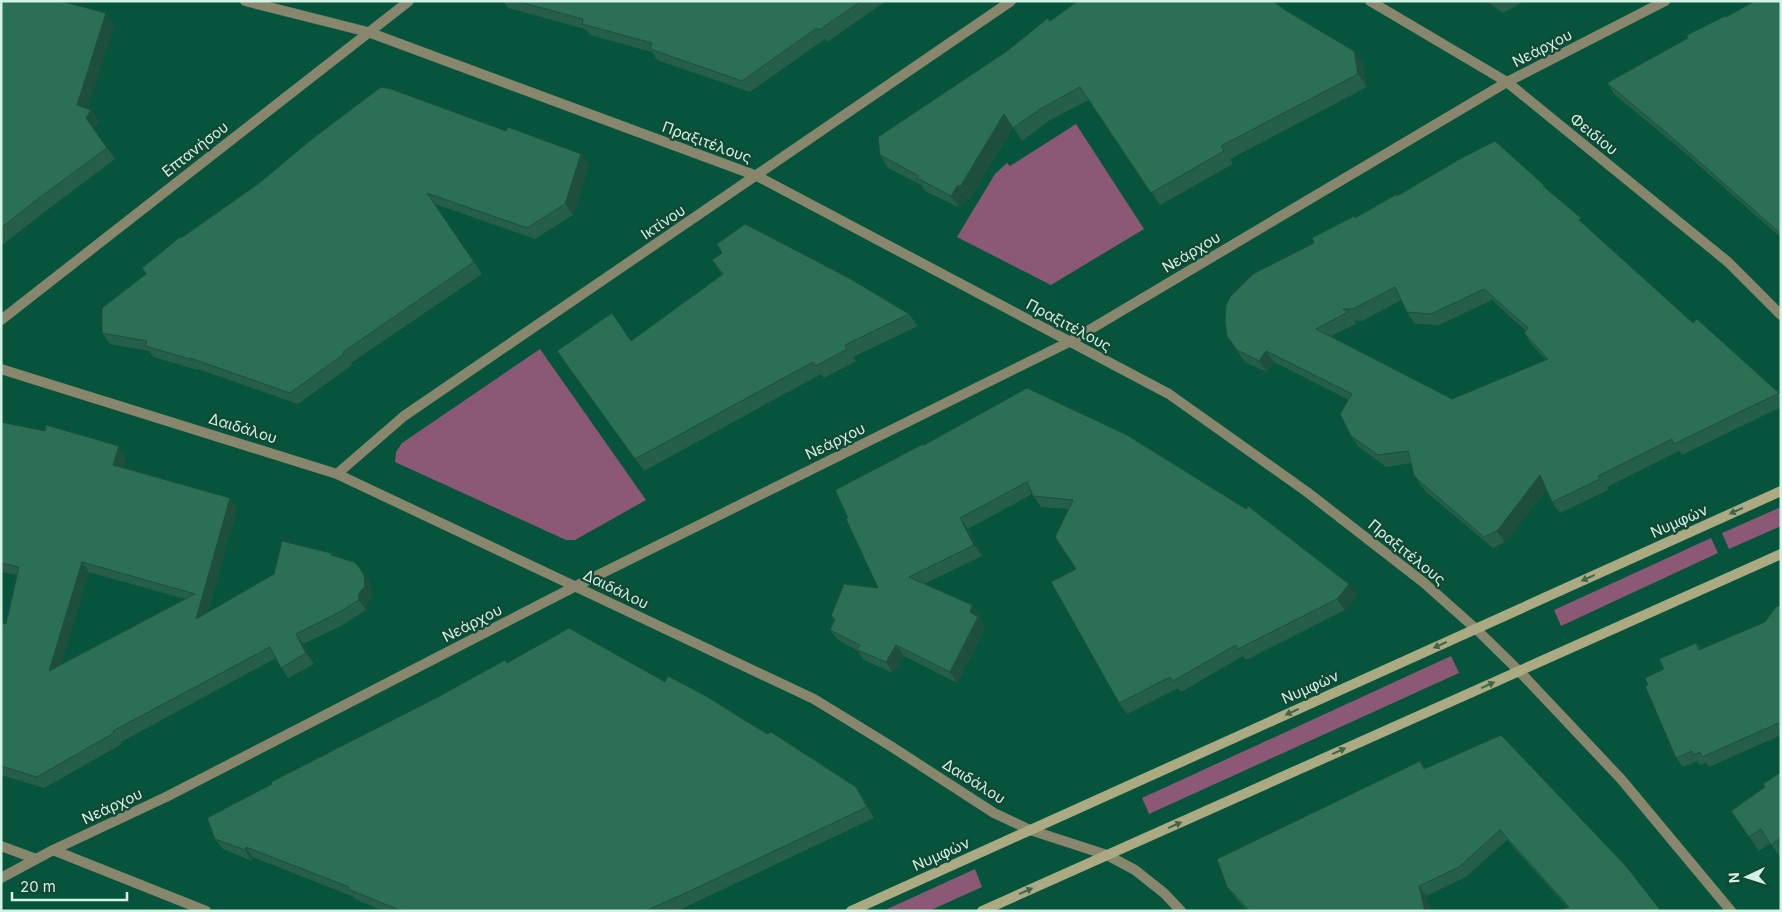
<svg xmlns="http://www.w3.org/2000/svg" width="1782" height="912" font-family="Inter,sans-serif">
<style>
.green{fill:#8b5875}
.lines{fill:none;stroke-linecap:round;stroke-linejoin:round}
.street{stroke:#88876e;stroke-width:10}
.secondary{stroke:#acaa82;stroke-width:10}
.wall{fill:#255f49;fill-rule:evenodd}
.shaded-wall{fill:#1e4e3c}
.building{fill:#2b6f55;stroke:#1e4e3c;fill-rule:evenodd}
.oneway{fill:#40654b}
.labels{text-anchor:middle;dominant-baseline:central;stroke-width:4.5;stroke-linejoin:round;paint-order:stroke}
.street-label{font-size:15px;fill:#d2f3e3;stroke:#124734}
</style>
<rect width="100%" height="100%" fill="#07543c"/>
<g class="green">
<path d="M1076,124L1144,229L1051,285L957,237L995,174L1007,163L1010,166Z"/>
<path d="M540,349L646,500L575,540H566L395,462L396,452L402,443Z"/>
<path d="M1781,507V526L1729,549L1722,533Z"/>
<path d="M1711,538L1718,553L1561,626L1554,610Z"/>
<path d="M1451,656L1459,673L1149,814L1142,798Z"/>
<path d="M975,869L982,887L929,911H883Z"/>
</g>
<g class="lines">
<g class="street">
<path d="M245,1L368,32L757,176L1169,394L1307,492L1423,582L1476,629L1519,671L1621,779L1731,911"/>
<path d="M1370,1L1507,82L1728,262L1781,315"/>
<path d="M1,320L409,1"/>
<path d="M1,369L337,474L814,699L889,745L994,813L1030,830L1107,855L1135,870L1164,893L1181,911"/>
<path d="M337,474L404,416L1011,1"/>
<path d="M1,846L36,859"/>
<path d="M53,850L206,911"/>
<path d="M1,878L53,850L166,797L576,586L1069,342L1507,82L1665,1"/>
</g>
<g class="secondary">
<path d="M851,911L1781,491"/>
<path d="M982,911L1781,554"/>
</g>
</g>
<g class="wall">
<path d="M1,1L114,25L87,109L91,110L99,121L94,129L115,159L47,210L1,246Z"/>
<path d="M503,1H886L827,42L825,39L750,92L657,60L652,52L590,35L585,29L508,8Z"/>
<path d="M1486,1H1525L1503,13Z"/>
<path d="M1781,1V238L1677,146L1615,95L1607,83L1726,17Z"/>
<path d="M1285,10L1354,51L1363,64L1367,87L1230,159L1233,164L1160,205L1089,100L1050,120L1022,141L1013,127L969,200L967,198L960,208L925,191L921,185L888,168L880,155L1007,51L1050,21Z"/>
<path d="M589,165L573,215L535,239L435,204L482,274L351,363L352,365L298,404L198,369V370L153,357L149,351L110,344L102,333L146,274L181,238L258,184Z"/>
<path d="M1544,185L1547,190L1587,227L1693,323L1779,393L1781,396V407L1682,455L1679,451L1607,487L1608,490L1560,513L1552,502L1547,489L1505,542L1493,548L1425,491L1414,475L1411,463L1386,467L1359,447L1351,436L1349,400L1274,362L1267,372L1245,362L1227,336L1355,218L1398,195ZM1401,300L1407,312L1415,324L1439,325L1492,300L1526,331L1524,333L1532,345L1546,360L1452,399L1331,336L1356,324L1354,320L1362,321Z"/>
<path d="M712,260L909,314L918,326L853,357L856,361L824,378L821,374L644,471L557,351L631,341L722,275Z"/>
<path d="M1,422L126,457L123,467L230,498L237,508L208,612L334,556L367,577L371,586L372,597L366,605V610L341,626L303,644L314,664L288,678L276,658L121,742L122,744L44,788L1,775V623L6,624L17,575L1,572ZM89,572L185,599L61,664Z"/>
<path d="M924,445L1357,594L1345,610L1246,660L1243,656L1181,692L1178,688L1127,714L1119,703L1076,569L1068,509L1041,507L1032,494L968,529L982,556L924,584L972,605L980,616L979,618L985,628L957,683L904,656L893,673L864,660L858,651L838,640L830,630L834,621L831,616L878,588L848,518Z"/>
<path d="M1781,605V735L1709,767L1706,763L1700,765L1697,761L1683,767L1676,758L1648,685L1664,669L1696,643L1701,649L1765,622Z"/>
<path d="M508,663L665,682L767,734L856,787L863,797L874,818L677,911H383L355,899L354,897L253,857L252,861L223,849L215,839Z"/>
<path d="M1420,761L1425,768L1661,911L1567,907L1507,840L1466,877L1426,896L1430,911H1247L1235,897L1227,887Z"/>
<path d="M1781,772V858L1770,843L1759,851L1731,811L1765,787Z"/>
</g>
<g class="shaded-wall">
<path d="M106,13L114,25L85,117L77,105Z"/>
<path d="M1354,51L1363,64L1367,87L1358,74Z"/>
<path d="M91,110L99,121L94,129L115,159L86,118Z"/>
<path d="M1004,114L1013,127L969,200L960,187Z"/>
<path d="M581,154L589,165L573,215L565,204Z"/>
<path d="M958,185L967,198L960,208L951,196Z"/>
<path d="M1266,351L1274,362L1267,372L1259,361Z"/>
<path d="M119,446L126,457L121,475L113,465Z"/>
<path d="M1540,475L1548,487L1505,542L1497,531Z"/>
<path d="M230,498L237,508L203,630L196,619Z"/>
<path d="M960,518L968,529L982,556L974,545Z"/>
<path d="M82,562L89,572L56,681L49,671Z"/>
<path d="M359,567L367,577L371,586L372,597L366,605V610L359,600Z"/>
<path d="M1349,584L1357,594L1345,610L1337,599Z"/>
<path d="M972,605L980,616L979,618L985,628L957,683L950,672Z"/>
<path d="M296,634L303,644L314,664L306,653Z"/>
<path d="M896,645L904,656L893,673L886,662Z"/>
<path d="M856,787L863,797L874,818L867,807Z"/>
<path d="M246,847L253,857L252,861L245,850Z"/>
<path d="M1419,886L1426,896L1430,911H1425Z"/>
</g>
<g class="building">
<path d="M1,1H61L106,13L77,105L91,110L86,118L107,148L39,198L1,228Z"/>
<path d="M516,1H862L819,30L817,28L742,81L650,49L652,43L582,24L583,19Z"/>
<path d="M1078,1H1273L1285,10L1354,51L1358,74L1221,146L1224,151L1151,193L1080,87L1042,108L1013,128L1004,114L960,187L958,185L951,196L917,178L919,176L880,155L878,137L1007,51L1048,18L1050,21Z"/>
<path d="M1755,1H1781V234L1668,134L1607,83L1688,38L1687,35L1725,16L1726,17Z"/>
<path d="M381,87L391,89L506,131L508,127L581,154L565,204L527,228L427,193L474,262L343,352L344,354L290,393L190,358V359L145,346L147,341L102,333V308L146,274L142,268L180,237L181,238L258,184L312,139Z"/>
<path d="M1495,141L1544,185L1543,186L1581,218L1579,220L1693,323L1697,319L1779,393L1674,444L1672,439L1598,476L1600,479L1552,502L1540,475L1497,531L1484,537L1417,479L1414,475L1408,451L1378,455L1351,436L1340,414L1352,394L1266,351L1259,361L1237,350L1227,336L1225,322L1226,305L1230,297L1253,274L1314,243L1312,238L1354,216L1355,218L1397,194V196L1458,160ZM1395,287L1407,312L1431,314L1484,289L1528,328L1524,333L1548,359L1452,399L1316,329L1348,312L1343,309H1353Z"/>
<path d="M745,224L849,278L909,314L845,345L847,349L816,366L813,362L635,459L557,351L612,313L631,341L723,274L712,260L722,253L717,244Z"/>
<path d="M1027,388L1127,435L1246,509L1248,506L1349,584L1337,599L1238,649L1236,645L1173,681L1170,677L1119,703L1051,582L1076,569L1055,537L1073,500L1033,496L1027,482L960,518L974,545L909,577L972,605L970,612L978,617L950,672L896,645L886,662L857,650L860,645L830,630L835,619L831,616L844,584L878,588L846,519L848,518L835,490L923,444L924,445Z"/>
<path d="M1,422L45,431L46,425L119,446L113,465L230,498L196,619L274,574L282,541L331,553V555L354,562L359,567L364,575L365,586L358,595L359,600L334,615L296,634L306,653L281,668L270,647L113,731L114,733L37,777L1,766V623L6,624L19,567L1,563ZM82,562L195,594L49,671Z"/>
<path d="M1781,605V722L1702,757L1700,752L1693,755L1692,751L1676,758L1645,686L1648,685L1645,678L1664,669L1659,659L1696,643L1699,650L1765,622L1776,607Z"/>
<path d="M569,628L665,682L668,676L706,696L767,734L771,732L856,787L867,807L688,892L645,911H402L348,889L349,887L246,847L245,850L215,839L207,818L272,784L271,782L436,698L505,660L507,663Z"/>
<path d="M1501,735L1626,866L1661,911H1554L1569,907L1500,830L1459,867L1419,886L1425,911H1250L1227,887L1217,859L1420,761L1424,769Z"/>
<path d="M1781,772V838L1771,845L1761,829L1749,837L1731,811L1765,787L1763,784Z"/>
</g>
<defs><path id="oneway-solid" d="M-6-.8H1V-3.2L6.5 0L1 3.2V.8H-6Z" transform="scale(1.25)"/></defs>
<g class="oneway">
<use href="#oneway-solid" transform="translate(1736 511) rotate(156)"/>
<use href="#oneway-solid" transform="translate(1588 578) rotate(156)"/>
<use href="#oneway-solid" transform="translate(1440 645) rotate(156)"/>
<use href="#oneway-solid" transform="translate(1488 685) rotate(-24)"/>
<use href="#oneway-solid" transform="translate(1292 712) rotate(156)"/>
<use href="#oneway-solid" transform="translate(1339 751) rotate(-24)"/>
<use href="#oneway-solid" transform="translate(1175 825) rotate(-24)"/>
<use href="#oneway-solid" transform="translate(1026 891) rotate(-24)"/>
</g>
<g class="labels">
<g class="street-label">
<text transform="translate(1542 48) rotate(-27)">Νεάρχου</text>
<text transform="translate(1594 134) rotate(39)">Φειδίου</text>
<text transform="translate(707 142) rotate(20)">Πραξιτέλους</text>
<text transform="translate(195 149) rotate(-38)">Επτανήσου</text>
<text transform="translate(663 222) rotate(-34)">Ικτίνου</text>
<text transform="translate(1191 252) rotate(-31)">Νεάρχου</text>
<text transform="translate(1069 325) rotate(28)">Πραξιτέλους</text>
<text transform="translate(243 428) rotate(17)">Δαιδάλου</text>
<text transform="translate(835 441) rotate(-26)">Νεάρχου</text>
<text transform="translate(1679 521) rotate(-24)">Νυμφών</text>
<text transform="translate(1407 552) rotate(39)">Πραξιτέλους</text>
<text transform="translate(616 589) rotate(26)">Δαιδάλου</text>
<text transform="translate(472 623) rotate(-27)">Νεάρχου</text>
<text transform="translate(1310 687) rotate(-24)">Νυμφών</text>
<text transform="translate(974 781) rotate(32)">Δαιδάλου</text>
<text transform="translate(112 806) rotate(-25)">Νεάρχου</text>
<text transform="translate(941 854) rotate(-24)">Νυμφών</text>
</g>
</g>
<rect width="1782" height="912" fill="none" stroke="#d2f3e3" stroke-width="5"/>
<g transform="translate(1747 877) rotate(266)" stroke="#124734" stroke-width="4" paint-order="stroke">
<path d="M0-4L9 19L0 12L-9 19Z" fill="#d2f3e3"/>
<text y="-8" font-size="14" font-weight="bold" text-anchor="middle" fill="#d2f3e3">N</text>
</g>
<path d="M12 892v8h115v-8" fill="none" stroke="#d2f3e3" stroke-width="2.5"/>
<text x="20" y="892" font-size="15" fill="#d2f3e3" stroke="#124734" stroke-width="4" paint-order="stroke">20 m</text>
</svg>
